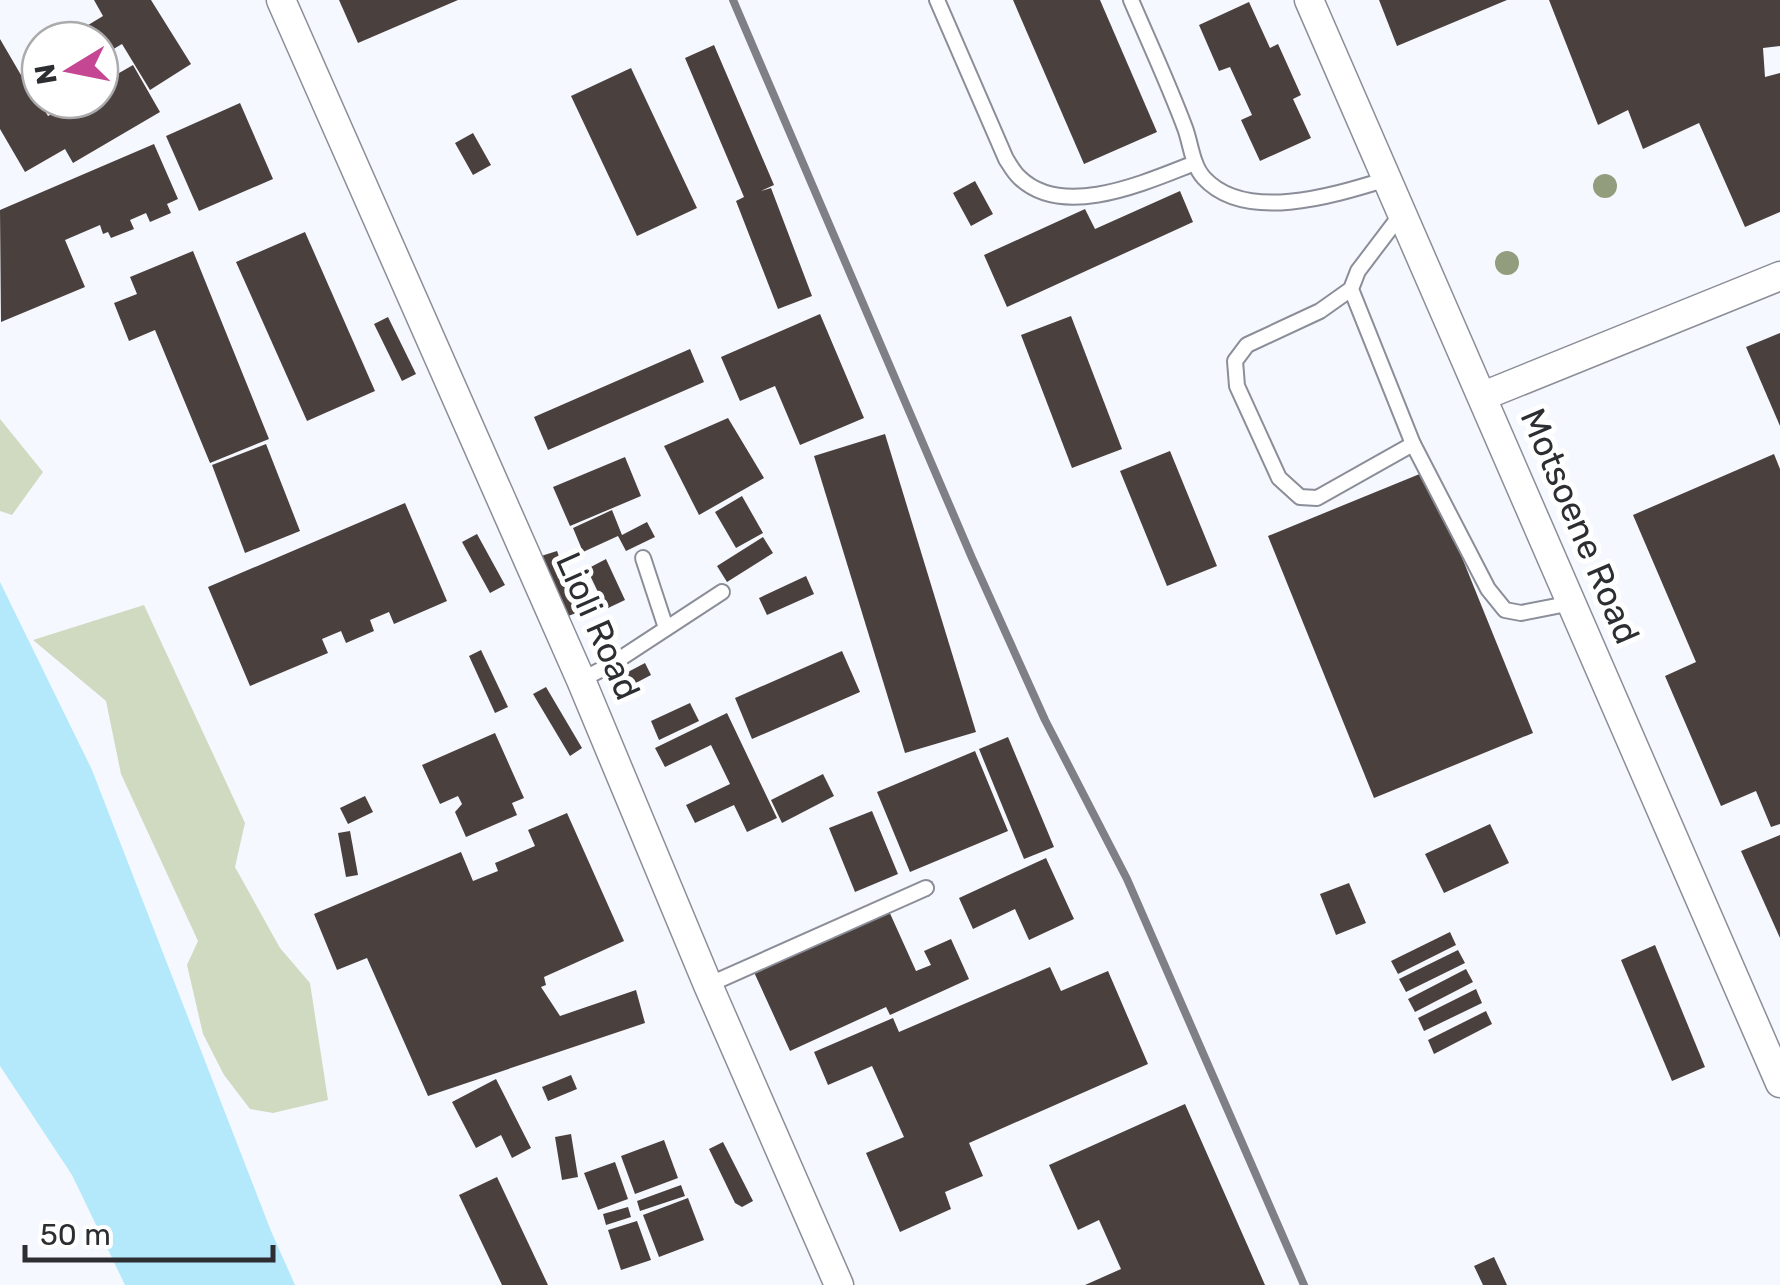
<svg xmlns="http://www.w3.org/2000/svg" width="1780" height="1285" font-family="Rubik,sans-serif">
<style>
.green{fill:#d0dac0}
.water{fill:#b4e9fc}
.building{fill:#4a403d}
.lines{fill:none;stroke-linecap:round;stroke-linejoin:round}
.lane-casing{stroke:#8b8e98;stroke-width:18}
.street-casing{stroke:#8b8e98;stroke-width:31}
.lane{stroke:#fff;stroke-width:14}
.street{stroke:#fff;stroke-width:28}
.rail{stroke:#7e8085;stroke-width:8}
.tree{fill:#929d7e}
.labels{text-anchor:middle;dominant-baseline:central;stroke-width:10;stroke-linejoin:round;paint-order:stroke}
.street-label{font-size:35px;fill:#2c2e32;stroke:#fff}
</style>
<rect width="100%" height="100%" fill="#f6f8ff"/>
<g class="green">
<path d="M0,419L43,472L12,515L0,511Z"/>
<path d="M144,605L245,823L235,867L280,948L310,983L328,1100L273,1113L250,1109L224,1075L203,1034L187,965L198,941L121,774L106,701L33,640Z"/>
</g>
<path class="water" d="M0,582L92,770L271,1231L295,1285H125L72,1175L0,1066Z"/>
<g class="building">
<path d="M94,0H151L191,64L150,90L122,44L100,57V40H79L75,33L103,16Z"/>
<path d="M339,0H458L358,43Z"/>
<path d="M1013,0H1100L1157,132L1084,164Z"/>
<path d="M1379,0H1507L1397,46Z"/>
<path d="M1549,0H1780V46L1763,48L1765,77L1780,73V212L1745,227L1699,123L1643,149L1628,110L1598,125Z"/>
<path d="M1249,2L1270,48L1278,44L1301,95L1293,99L1311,138L1260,161L1241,120L1252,115L1230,67L1219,71L1199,25Z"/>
<path d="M0,39L21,75L40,64V100H49L41,104L48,116L71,104L69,100H100V84L133,65L160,112L73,163L65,149L25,172L0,129Z"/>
<path d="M714,45L774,185L761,191L771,188L812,296L778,309L736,201L744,197L685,58Z"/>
<path d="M631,68L697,208L637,236L571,96Z"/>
<path d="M240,103L273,179L199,211L166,136Z"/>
<path d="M473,133L491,165L473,175L455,143Z"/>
<path d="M154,144L178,199L167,204L171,213L150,222L146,213L130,220L134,229L111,238L108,232L103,234L100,225L65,240L85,287L1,322L0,210Z"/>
<path d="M975,181L993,214L971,226L953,193Z"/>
<path d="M1180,191L1193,222L1007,307L984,255L1085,209L1095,229Z"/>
<path d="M305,232L375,391L307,421L236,262Z"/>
<path d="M193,251L269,439L210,463L155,330L129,341L114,303L137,294L130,277Z"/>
<path d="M820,314L864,418L800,445L775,386L740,401L721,357Z"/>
<path d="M1071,316L1122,449L1072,468L1021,335Z"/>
<path d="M388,317L416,374L402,381L374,324Z"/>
<path d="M1780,333V426L1746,347Z"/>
<path d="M690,349L704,382L548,450L534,417Z"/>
<path d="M728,418L764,478L699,515L664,446Z"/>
<path d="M885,434L976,732L905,753L814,456Z"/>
<path d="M266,444L300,531L245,553L212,465Z"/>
<path d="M1170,451L1217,566L1167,586L1120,471Z"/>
<path d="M1774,454L1780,469V824L1771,827L1756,791L1721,806L1665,676L1696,662L1633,515Z"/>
<path d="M625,457L641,496L570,526L553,487Z"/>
<path d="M1427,471L1533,733L1374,798L1268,536Z"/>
<path d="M742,496L763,533L736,548L715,512Z"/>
<path d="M405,503L447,601L394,624L389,612L370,620L374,631L346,643L341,631L322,639L328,653L250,686L208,587Z"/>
<path d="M612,510L622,535L647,522L655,537L626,551L618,536L583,552L573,528Z"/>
<path d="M477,534L505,585L490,593L462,542Z"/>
<path d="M763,537L773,553L727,582L717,566Z"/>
<path d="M557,551L579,612L560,619L538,557Z"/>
<path d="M606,559L625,600L606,609L587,569Z"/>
<path d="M806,576L814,594L767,615L759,598Z"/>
<path d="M481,650L508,707L495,713L469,656Z"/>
<path d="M842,651L860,692L752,739L735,698Z"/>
<path d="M645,663L651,675L632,685L626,673Z"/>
<path d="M546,687L582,748L570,756L533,694Z"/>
<path d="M690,703L699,721L659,740L651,721Z"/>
<path d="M727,713L777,818L747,832L734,805L695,823L686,805L730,784L711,745L665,767L655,748Z"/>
<path d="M495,733L524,798L512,803L517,815L466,837L455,812L462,804L458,796L440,804L422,765Z"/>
<path d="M1008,737L1054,847L1024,859L979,749Z"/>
<path d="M975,751L1008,831L910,872L877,792Z"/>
<path d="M823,774L834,796L782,823L771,800Z"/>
<path d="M365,796L373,812L348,824L340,808Z"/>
<path d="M872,811L898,874L855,892L829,828Z"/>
<path d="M567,813L624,941L544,977L546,985L541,987L560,1016L636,990L645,1023L428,1096L367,958L337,970L314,914L461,852L473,881L498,871L495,863L535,846L528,830Z"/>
<path d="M1490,824L1509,863L1444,893L1425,854Z"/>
<path d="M350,831L358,875L346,877L338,833Z"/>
<path d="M1780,835V938L1741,851Z"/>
<path d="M1046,858L1074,919L1029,940L1015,909L973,929L959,898Z"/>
<path d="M1349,883L1366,923L1336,935L1320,894Z"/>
<path d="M888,909L916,971L931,965L924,951L951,939L969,979L890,1015L886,1007L790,1051L753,970Z"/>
<path d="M1450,932L1456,945L1398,974L1391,961Z"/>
<path d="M1655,945L1705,1067L1672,1081L1621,960Z"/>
<path d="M1458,950L1465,963L1406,992L1399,979Z"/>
<path d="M1050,967L1061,991L1108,971L1148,1064L969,1143L983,1176L945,1192L951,1209L900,1232L866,1153L904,1137L872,1066L828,1085L814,1052L893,1018L899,1032Z"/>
<path d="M1466,969L1473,982L1415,1012L1408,999Z"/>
<path d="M1476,989L1482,1003L1424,1031L1418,1018Z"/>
<path d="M1486,1011L1492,1024L1434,1054L1428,1040Z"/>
<path d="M571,1075L577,1089L548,1101L542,1087Z"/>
<path d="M496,1079L531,1148L512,1158L501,1135L476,1148L452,1102Z"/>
<path d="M1185,1104L1265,1285H1085L1121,1269L1099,1220L1078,1230L1049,1165Z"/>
<path d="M571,1134L578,1177L562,1180L555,1137Z"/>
<path d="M664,1140L678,1178L635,1194L621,1156Z"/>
<path d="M723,1142L753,1201L742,1207L735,1203L709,1149Z"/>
<path d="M615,1162L628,1199L598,1210L584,1173Z"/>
<path d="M497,1177L548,1285H502L459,1195Z"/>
<path d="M681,1185L685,1196L640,1211L637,1201Z"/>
<path d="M688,1198L704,1240L659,1257L643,1215Z"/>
<path d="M628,1207L631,1217L606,1225L603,1214Z"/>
<path d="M637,1221L651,1260L621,1270L608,1230Z"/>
<path d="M1494,1257L1507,1285H1483L1474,1266Z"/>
</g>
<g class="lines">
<defs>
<g id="lane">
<path d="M937,0L1006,159C1010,165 1014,173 1020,178C1064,220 1148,181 1195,163"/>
<path d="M1131,0C1149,42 1169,85 1185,128C1191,144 1192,165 1204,178C1246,224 1338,194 1387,179"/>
<path d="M1351,289L1413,444L1317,498L1300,497L1279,478L1237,386L1235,361L1247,345L1320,311L1351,289L1358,271L1402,213"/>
<path d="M1413,444L1488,589L1505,610L1521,613L1572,603"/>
<path d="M643,558L666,628"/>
<path d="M581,680L612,664L722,592"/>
<path d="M708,985L926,888"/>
</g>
<g id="street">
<path d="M281,0L581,680L708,985L839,1285"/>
<path d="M1309,0L1780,1083"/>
<path d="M1483,396L1780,276"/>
</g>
</defs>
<use href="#lane" class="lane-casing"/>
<use href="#street" class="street-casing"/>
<use href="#lane" class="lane"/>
<use href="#street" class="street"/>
<path class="rail" d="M733,0L972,558L1045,720L1127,879L1304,1285"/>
</g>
<g class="tree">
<circle cx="1605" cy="186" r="12"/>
<circle cx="1507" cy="263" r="12"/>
</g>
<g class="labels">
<g class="street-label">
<text transform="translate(1580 526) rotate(67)">Motsoene Road</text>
<text transform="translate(598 626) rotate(66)">Lioli Road</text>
</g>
</g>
<g transform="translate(70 70) rotate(260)"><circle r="48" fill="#ffffff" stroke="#ababad" stroke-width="2.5"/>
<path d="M0-8L18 38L0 25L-18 38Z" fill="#c54692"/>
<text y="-15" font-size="28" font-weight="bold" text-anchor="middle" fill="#2c2e32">N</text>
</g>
<path d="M25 1245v15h248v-15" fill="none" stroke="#2c2e32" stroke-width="5"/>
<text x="40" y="1245" font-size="30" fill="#2c2e32" stroke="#ffffff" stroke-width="8" paint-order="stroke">50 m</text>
</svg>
